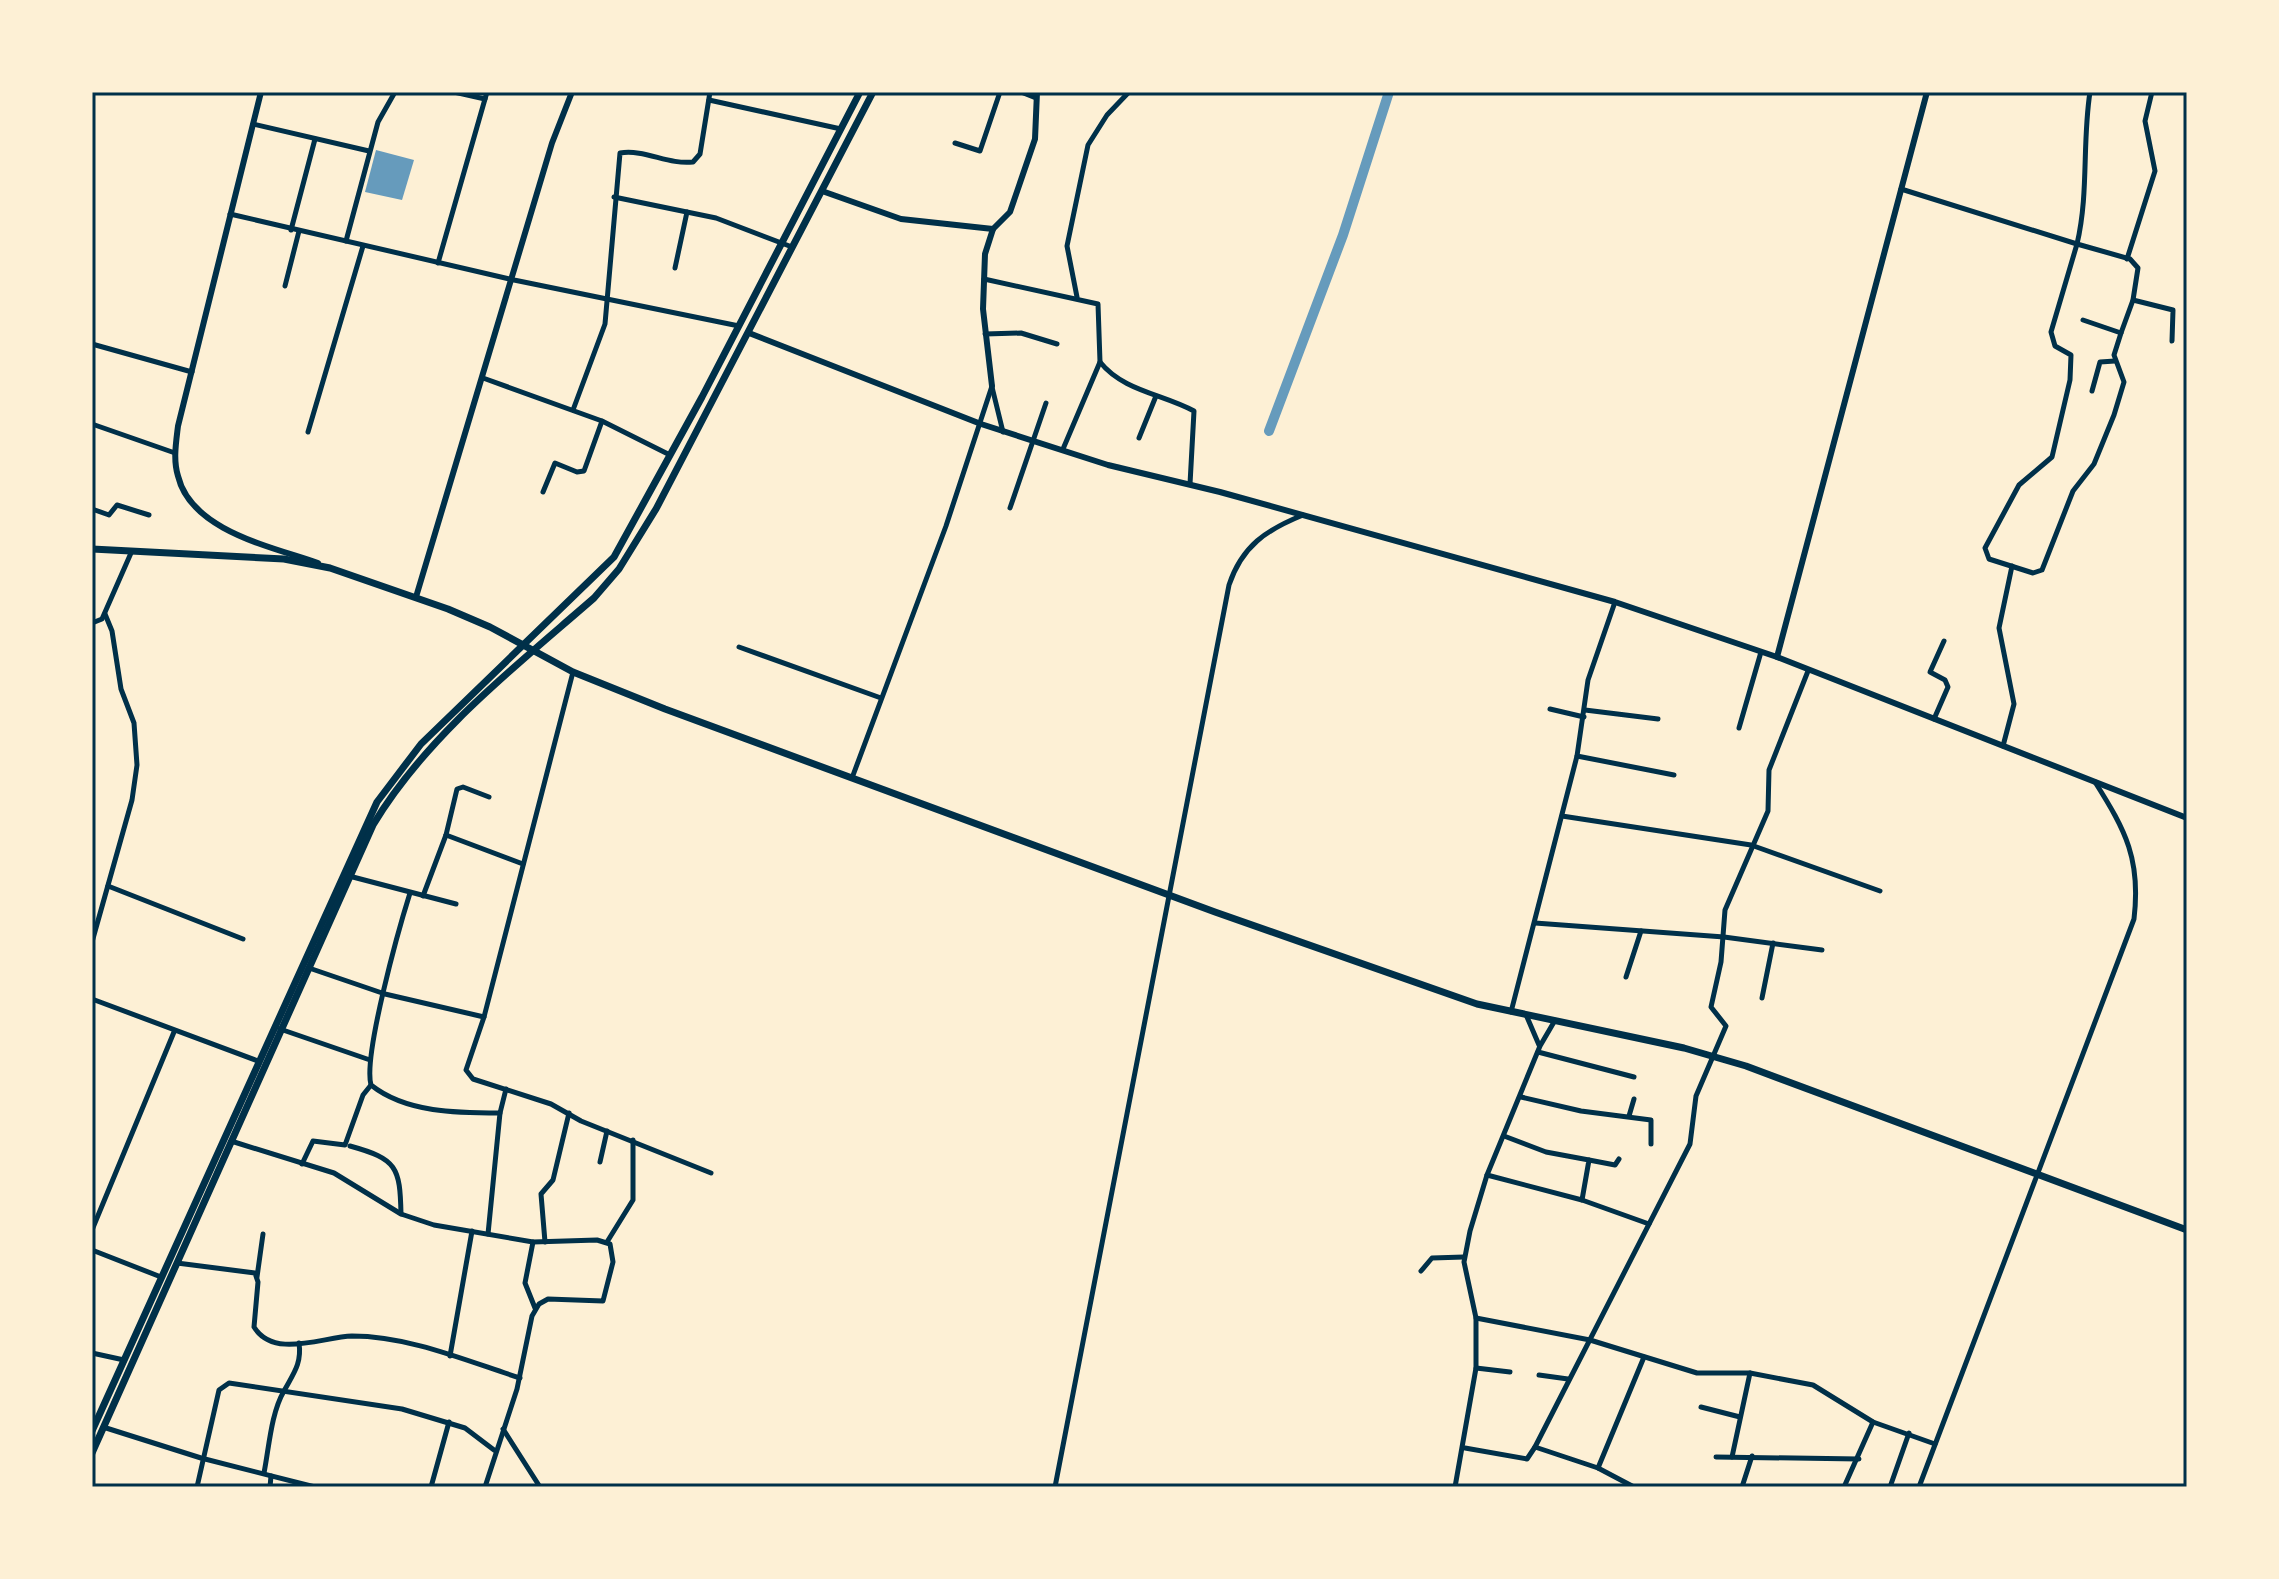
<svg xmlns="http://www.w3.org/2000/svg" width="2279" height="1579" font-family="'Times New Roman',serif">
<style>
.water{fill:#669bbc}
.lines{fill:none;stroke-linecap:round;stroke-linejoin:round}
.canal{stroke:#669bbc;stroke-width:10}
.minor{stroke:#003049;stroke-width:5}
.tertiary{stroke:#003049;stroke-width:6}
.secondary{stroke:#003049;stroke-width:6}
.primary{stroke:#003049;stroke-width:7}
.neatline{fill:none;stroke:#003049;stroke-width:3}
</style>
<rect width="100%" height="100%" fill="#fdf0d5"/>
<path class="water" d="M376,150L414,160L402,200L365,192Z"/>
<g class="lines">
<path class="canal" d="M1269,431L1343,235L1389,92"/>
<g class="minor">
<path d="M454,92L485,99"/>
<path d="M1021,92L1036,98"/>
<path d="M709,100L841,129"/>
<path d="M253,124L369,151"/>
<path d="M955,143L980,151L1000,92"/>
<path d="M1901,189L2077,244L2051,332L2055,346L2071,355L2070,380L2052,457L2019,485L1985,548L1989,559L2033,573L2042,570L2073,491L2094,464L2114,415L2124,382L2114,355L2121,333"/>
<path d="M614,197L716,218L792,247"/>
<path d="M230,214L514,280L739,326"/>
<path d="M291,230L315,139"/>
<path d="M346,241L378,122L395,92"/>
<path d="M2127,259L2155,171L2145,121L2152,92"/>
<path d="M438,263L487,92"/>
<path d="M675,268L687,212"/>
<path d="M984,279L1098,304L1100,362C1123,391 1163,394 1194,411L1190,484"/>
<path d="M285,286L299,231"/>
<path d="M1077,297L1067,246L1088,145L1107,115L1129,92"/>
<path d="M2133,300L2173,310L2172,341"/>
<path d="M2083,320L2121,333L2133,300L2138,268L2130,259L2077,244C2089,193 2082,143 2090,92"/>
<path d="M985,334L1021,333L1057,344"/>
<path d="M92,344L192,372"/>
<path d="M483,378L602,421L670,455"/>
<path d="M992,387L1003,432"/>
<path d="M2092,391L2100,362L2115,361"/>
<path d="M573,410L605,324L620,153C645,149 668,165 693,162L700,154L710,92"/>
<path d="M92,424L175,453"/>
<path d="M308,432L363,246"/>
<path d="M1139,438L1156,396"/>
<path d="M1063,449L1100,362"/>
<path d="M543,492L555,463L577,472L584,471L602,421"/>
<path d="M1010,508L1046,403"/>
<path d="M92,509L109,515L117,505L149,515"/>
<path d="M92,623L102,619L131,553"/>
<path d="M739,647L881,698"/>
<path d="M573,672L484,1017L466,1070L473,1079L551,1104L581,1121L711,1173"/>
<path d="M1550,709L1584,717"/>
<path d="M1585,710L1658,719"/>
<path d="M1934,719L1948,687L1945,680L1930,672L1944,641"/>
<path d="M1739,728L1761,652"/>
<path d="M2003,746L2014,704L1999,628L2012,566"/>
<path d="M1577,756L1674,775"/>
<path d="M852,778L946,526L992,386"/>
<path d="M1562,816L1751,845L1880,891"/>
<path d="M446,835L523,864"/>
<path d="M349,876L456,904"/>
<path d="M108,886L243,939"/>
<path d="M410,893C399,928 363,1056 371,1085C406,1113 458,1113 500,1113"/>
<path d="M423,896L446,835L457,789L463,787L489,797"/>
<path d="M1535,923L1724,937L1822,950"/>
<path d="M92,942L132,800L137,765L134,723L121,689L112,631L105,614"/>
<path d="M309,968L385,994L484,1017"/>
<path d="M1626,977L1641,931"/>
<path d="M1762,998L1773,943"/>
<path d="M92,999L258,1061"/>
<path d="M1511,1012L1577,756L1588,680L1615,602"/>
<path d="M1527,1017L1539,1045"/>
<path d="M280,1029L370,1060"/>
<path d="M1538,1052L1634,1077"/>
<path d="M1521,1097L1581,1111L1651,1120V1144"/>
<path d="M1629,1116L1634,1099"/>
<path d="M1504,1136L1546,1152L1589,1160L1582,1200"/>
<path d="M231,1141L334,1173L401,1214L434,1225L533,1242L597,1240L610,1244L613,1262L603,1301L548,1299L539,1304L532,1316L517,1389L485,1487"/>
<path d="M350,1146C397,1159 400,1167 401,1214"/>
<path d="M1589,1160L1615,1165L1619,1159"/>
<path d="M600,1162L607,1131"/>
<path d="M302,1164L313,1141L345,1145L363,1095L371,1085"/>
<path d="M1487,1175L1582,1200L1649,1224"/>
<path d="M92,1230L174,1032"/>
<path d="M488,1234L500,1113L506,1089"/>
<path d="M533,1242L525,1283L535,1308"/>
<path d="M545,1242L541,1194L553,1180L569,1113"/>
<path d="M607,1242L633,1200V1140"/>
<path d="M92,1250L161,1277"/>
<path d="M177,1263L255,1273L258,1282L254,1327C274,1359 322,1337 352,1336C409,1336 467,1361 520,1378"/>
<path d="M1421,1271L1432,1258L1464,1257"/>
<path d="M257,1277L263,1234"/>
<path d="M1476,1318L1590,1340L1697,1373H1750L1813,1385L1873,1422L1935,1444"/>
<path d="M92,1353L124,1360"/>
<path d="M450,1356L472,1231"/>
<path d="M1476,1368L1510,1372"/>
<path d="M1539,1375L1568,1379"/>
<path d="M1701,1407L1740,1417"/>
<path d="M103,1427L201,1458L315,1487"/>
<path d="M503,1429L540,1487"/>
<path d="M1535,1447L1690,1144L1696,1096L1726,1026L1711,1007L1721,962L1725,910L1768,811L1769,770L1808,671"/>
<path d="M1465,1448L1527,1459L1535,1447L1598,1468L1634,1487"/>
<path d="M1716,1457L1859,1459"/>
<path d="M1732,1457L1750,1373"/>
<path d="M1598,1468L1644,1357"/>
<path d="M264,1473C269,1448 271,1413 284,1391C293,1374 302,1364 299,1343"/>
<path d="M197,1487L219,1390L229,1383L402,1409L465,1428L494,1450"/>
<path d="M270,1487L271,1476"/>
<path d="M431,1487L449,1422"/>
<path d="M1055,1487L1229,585C1242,546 1266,530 1303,515"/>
<path d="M1455,1487L1476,1368V1318L1464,1262L1470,1231L1487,1175L1540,1046L1554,1022"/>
<path d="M1742,1487L1752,1456"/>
<path d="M1844,1487L1873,1422"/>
<path d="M1890,1487L1909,1433"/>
<path d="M1919,1487L2134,919C2141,860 2126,831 2095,782"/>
</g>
<g class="tertiary">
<path d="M822,191L901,219L993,229"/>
<path d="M992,386L983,309L985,254L993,229L1010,212L1035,139L1037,92"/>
<path d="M416,597L552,143L572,92"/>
</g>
<g class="secondary">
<path d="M261,92L178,426C176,443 173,460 178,476C191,531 273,547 318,563"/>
<path d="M749,333L981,424L1108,465L1220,492L1615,602L1777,657L2187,818"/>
<path d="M1777,657L1927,92"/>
</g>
<g class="primary">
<path d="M92,549L284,559L330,568L448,609L490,627L573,672L665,709L1215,912L1477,1004L1684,1048L1746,1066L2187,1230"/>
<path d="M92,1431L377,802L421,744L614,557L702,397L860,92"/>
<path d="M92,1453L373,825C427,735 516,666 594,598L619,569L656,509L873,92"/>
</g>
</g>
<rect width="2279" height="1579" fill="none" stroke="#fdf0d5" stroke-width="188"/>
<rect x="94" y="94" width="2091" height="1391" class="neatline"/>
</svg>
